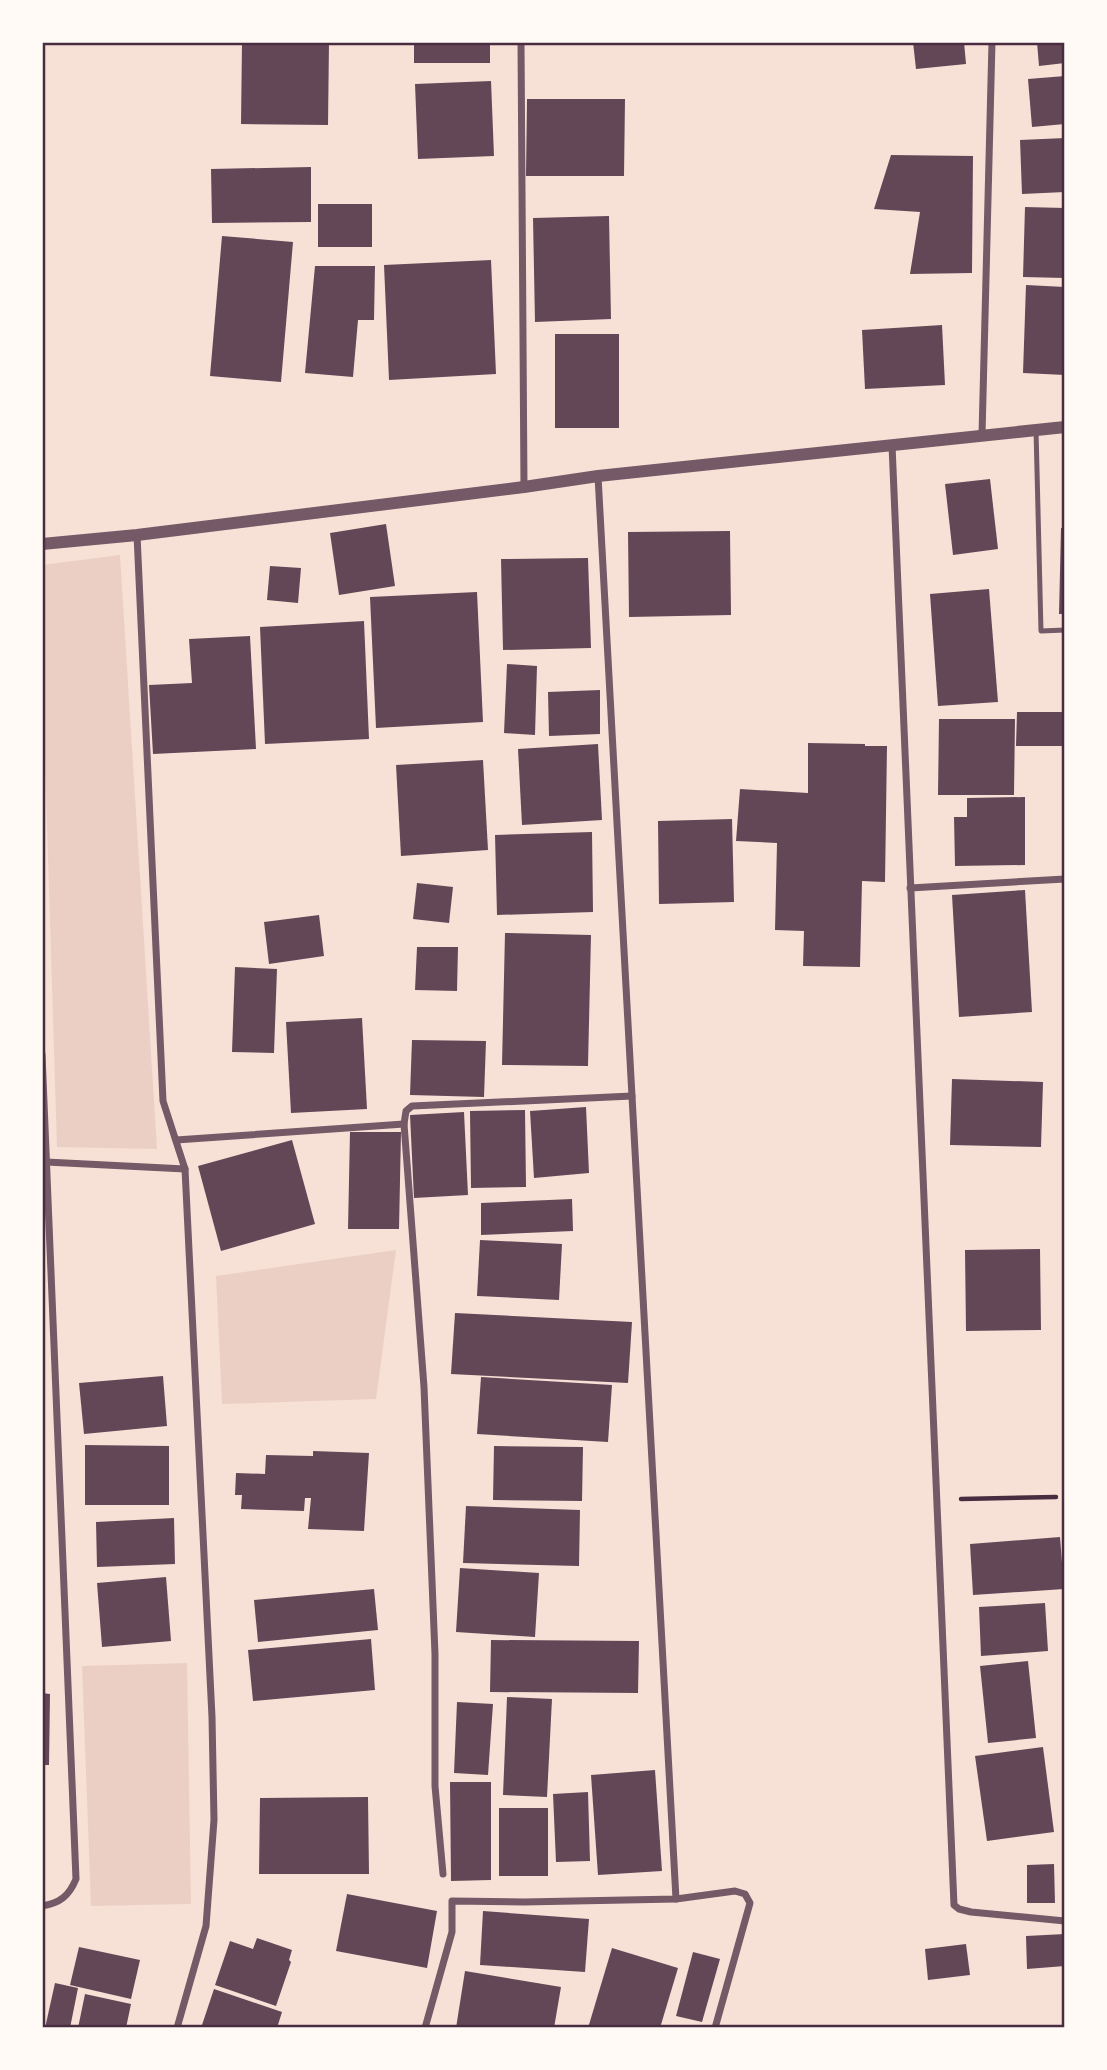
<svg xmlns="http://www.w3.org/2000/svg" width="1107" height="2070" font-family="'Nunito Sans',sans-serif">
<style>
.green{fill:#ebcfc5}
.building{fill:#644757}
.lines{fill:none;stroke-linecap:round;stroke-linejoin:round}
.path{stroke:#4a2c40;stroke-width:4.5}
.service{stroke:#755966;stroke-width:5}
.minor{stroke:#755966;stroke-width:7}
.tertiary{stroke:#755966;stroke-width:12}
.neatline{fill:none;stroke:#4a2c40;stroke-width:2.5}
</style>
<rect width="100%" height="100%" fill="#f7e1d7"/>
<g class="green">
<path d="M120,555L157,1149L57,1147L42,664V565Z"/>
<path d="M396,1250L376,1399L222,1404L216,1276Z"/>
<path d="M187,1663L191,1904L91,1906L82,1666Z"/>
</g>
<g class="building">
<path d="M242,42H329L328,125L241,124Z"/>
<rect x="414" y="42" width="76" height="21"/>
<path d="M913,42H964L966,64L916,69Z"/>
<path d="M1037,42H1065V63L1039,66Z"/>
<path d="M1065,76V124L1032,127L1028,79Z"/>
<path d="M491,81L494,156L418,159L415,84Z"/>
<path d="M527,99H625L624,176H526Z"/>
<path d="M1065,138V192L1022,194L1020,140Z"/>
<path d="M891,155L973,156L972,273L910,274L920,212L874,209Z"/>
<path d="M311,167V222L212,223L211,169Z"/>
<rect x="318" y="204" width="54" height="43"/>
<path d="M1025,207L1065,208V278L1023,277Z"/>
<path d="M609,216L611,319L535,322L533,218Z"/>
<path d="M222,236L293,242L281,382L210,376Z"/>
<path d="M491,260L496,374L389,380L384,265Z"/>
<path d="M315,266H375L374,320H358L353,377L305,373Z"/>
<path d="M1026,285L1065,287V375L1023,373Z"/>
<path d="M942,325L945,385L865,389L862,330Z"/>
<rect x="555" y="334" width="64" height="94"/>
<path d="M990,479L998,549L953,555L945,484Z"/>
<path d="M386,524L395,586L339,595L330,533Z"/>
<path d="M1061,528H1065V614H1059Z"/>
<path d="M730,531L731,615L629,617L628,532Z"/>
<path d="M588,558L591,648L503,650L501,559Z"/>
<path d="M270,566L301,568L298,603L267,600Z"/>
<path d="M989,589L998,702L938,706L930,594Z"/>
<path d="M477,592L483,722L376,728L370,597Z"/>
<path d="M364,621L369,739L265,744L260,627Z"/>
<path d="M250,636L256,749L153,754L149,685L192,683L189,639Z"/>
<path d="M507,664L537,666L535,735L504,733Z"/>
<path d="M600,690V734L549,736L548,692Z"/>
<path d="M1017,712H1065V746H1016Z"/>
<path d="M939,719H1015L1014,795H938Z"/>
<path d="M808,743L865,744V746H887L885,882L862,881L860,967L803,966L804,931L775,930L777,843L736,841L740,789L808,793Z"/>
<path d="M598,744L602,820L522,825L518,749Z"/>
<path d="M483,760L488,850L401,856L396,765Z"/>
<path d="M1025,797V865L955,866L954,817H967V798Z"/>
<path d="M732,819L734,902L659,904L658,821Z"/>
<path d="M592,832L593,912L497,915L495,835Z"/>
<path d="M417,883L453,887L449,923L413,919Z"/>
<path d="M1025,890L1032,1012L959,1017L952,895Z"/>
<path d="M319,915L324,956L269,964L264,922Z"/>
<path d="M505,933L591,935L588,1066L502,1065Z"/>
<path d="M417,947H458L457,991L415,990Z"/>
<path d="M235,967L277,969L274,1053L232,1052Z"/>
<path d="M362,1018L367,1109L291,1113L286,1022Z"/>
<path d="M412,1040L486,1041L484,1097L410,1095Z"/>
<path d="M952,1079L1043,1082L1041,1147L950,1145Z"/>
<path d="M586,1107L589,1173L534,1178L530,1111Z"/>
<path d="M525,1110L526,1187L471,1188L470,1111Z"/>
<path d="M464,1112L468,1195L414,1198L410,1115Z"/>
<path d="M350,1132H401L399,1229H348Z"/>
<path d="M292,1140L315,1224L221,1251L198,1166Z"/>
<path d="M572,1199L573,1231L481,1235V1203Z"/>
<path d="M480,1240L562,1244L559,1300L477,1296Z"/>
<path d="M1040,1249L1041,1330L966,1331L965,1250Z"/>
<path d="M455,1313L632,1322L628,1383L451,1374Z"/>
<path d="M163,1376L167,1426L84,1434L79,1383Z"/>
<path d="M481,1377L612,1385L608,1442L477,1434Z"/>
<path d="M85,1445L169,1446V1505H85Z"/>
<path d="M494,1446L583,1447L582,1501L493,1500Z"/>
<path d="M313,1451L369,1453L364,1531L308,1529L311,1498H305L304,1511L241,1509L242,1495H235L236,1473L265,1474L266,1455L313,1456Z"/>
<path d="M466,1506L580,1510L579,1566L463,1563Z"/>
<path d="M174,1518L175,1564L97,1567L96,1522Z"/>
<path d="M1060,1537L1064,1589L973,1595L970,1544Z"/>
<path d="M460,1568L539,1573L535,1637L456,1632Z"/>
<path d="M166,1577L171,1641L102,1647L97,1583Z"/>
<path d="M374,1589L378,1630L258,1642L254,1600Z"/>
<path d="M1045,1603L1048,1651L981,1656L979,1607Z"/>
<path d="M371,1639L375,1690L253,1701L248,1650Z"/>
<path d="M491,1640L639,1641L638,1693L490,1692Z"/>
<path d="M1028,1661L1036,1738L988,1743L980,1666Z"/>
<path d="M42,1693L50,1694L49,1765H42Z"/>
<path d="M507,1697L552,1699L547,1797L503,1795Z"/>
<path d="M457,1702L493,1704L488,1775L454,1773Z"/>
<path d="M1043,1747L1054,1832L987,1841L975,1756Z"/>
<path d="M655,1770L662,1871L598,1875L591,1775Z"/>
<path d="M450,1782H491V1880L451,1881Z"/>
<path d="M588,1792L590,1861L556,1862L553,1794Z"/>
<path d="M368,1797L369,1874H259L260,1798Z"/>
<rect x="499" y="1808" width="49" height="68"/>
<path d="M1054,1864L1055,1903H1027V1865Z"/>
<path d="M347,1894L437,1911L427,1968L336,1951Z"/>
<path d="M483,1911L589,1919L585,1972L480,1965Z"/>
<path d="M1065,1934V1966L1027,1969L1026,1936Z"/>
<path d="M257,1938L292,1950L289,1960L291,1962L276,2006L215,1985L230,1941L253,1949Z"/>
<path d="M966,1944L970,1975L928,1980L925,1949Z"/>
<path d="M79,1947L140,1960L131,1999L70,1985Z"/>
<path d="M612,1948L678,1968L660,2028H588Z"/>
<path d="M693,1952L720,1959L702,2022L676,2016Z"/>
<path d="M465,1971L561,1987L554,2028H456Z"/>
<path d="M55,1983L78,1988L70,2028H45Z"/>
<path d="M214,1989L282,2012L277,2028H201Z"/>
<path d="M85,1994L131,2004L126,2028H78Z"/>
</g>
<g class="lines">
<path class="path" d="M961,1499L1056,1497"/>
<path class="service" d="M1036,430L1041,631L1065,630"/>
<g class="minor">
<path d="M521,42L524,487"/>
<path d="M982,435L992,42"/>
<path d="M892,445L954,1905L959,1909L971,1912L1065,1921"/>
<path d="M137,535L163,1101L185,1169L212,1717L214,1820L206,1926L177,2028"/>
<path d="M910,888L1065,879"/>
<path d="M42,1054L76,1879C69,1896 60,1903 42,1906"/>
<path d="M176,1140L404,1124"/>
<path d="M46,1162L185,1169"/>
<path d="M443,1874L435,1786V1654L424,1387L404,1124L406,1111L412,1106L632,1096"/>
<path d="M676,1899L735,1891L745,1894L750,1903L715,2028"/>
<path d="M425,2028L452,1932V1901L524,1902L676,1899L598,476"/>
</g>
<path class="tertiary" d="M42,544L137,535L524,487L598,476L1065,427"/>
</g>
<rect width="1107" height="2070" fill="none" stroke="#fffaf5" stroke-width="88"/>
<rect x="44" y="44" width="1019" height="1982" class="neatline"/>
</svg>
